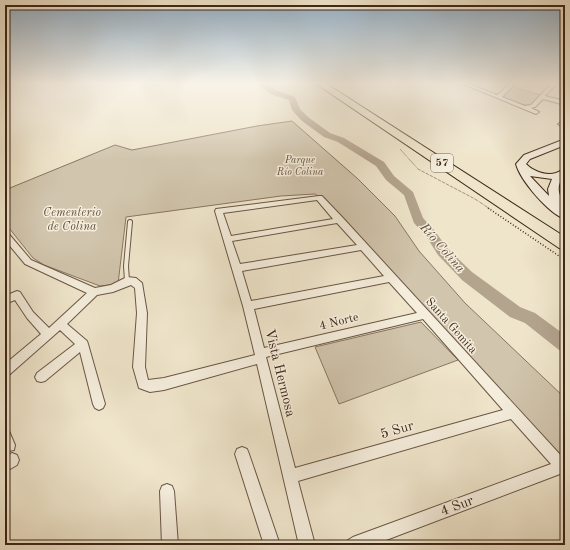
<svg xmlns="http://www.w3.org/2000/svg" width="570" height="550" font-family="'Old Standard TT',serif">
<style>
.green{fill:#d1c5ad;stroke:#887662}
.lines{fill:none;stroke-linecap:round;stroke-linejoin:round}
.river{fill:#b3a48e;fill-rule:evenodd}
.lane-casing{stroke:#6a5645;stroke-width:6}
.street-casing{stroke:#6a5645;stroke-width:2}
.secondary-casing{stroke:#3e2718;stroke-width:2}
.highway-casing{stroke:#3e2718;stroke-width:2}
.path-far1{stroke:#3e2718;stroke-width:1;stroke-dasharray:0.5 1;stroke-linecap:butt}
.path{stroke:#3e2718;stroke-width:1.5;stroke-dasharray:1 2;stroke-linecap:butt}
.lane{stroke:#f5eedd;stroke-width:4}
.street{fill:#f5eedd;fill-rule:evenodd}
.secondary{fill:#f5eedd;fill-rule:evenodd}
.highway{fill:#efe5cb;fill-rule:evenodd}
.labels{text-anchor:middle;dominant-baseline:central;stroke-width:3;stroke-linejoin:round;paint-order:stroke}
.far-park-label{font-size:10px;font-style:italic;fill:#634e3d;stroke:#f5eedd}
.shield{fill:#f5eedd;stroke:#756353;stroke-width:1}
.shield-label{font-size:11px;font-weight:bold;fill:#3e2718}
.park-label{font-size:12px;font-style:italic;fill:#634e3d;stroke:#f5eedd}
.street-label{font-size:12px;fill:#3e2718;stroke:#f5eedd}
.water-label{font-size:13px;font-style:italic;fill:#614c3b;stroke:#f5eedd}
.near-street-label{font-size:14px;fill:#3e2718;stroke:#f5eedd}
</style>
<rect width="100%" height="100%" fill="#efe5cb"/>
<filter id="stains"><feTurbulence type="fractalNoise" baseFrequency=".005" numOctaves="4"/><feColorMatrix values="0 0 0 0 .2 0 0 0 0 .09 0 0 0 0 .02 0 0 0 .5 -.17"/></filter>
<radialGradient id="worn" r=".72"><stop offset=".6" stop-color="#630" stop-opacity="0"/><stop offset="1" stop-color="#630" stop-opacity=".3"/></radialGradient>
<g class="green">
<path d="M513,87L541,95L531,105H524L505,98L504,96Z"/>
<path d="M292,121L358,179L395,216L419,251L465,303L565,398V466L320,197L315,194L281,196L126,217L118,284L100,286L44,265L33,258L5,223V190L115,145L132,150L257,126Z"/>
<path d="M421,322L458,360L339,404L315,347Z"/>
</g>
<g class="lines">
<path class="river" d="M258,83H267L276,90L295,97L300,109L308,117L330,133L344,138L384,162L394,176L413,192L423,218L434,230L448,249L472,272L520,307L535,313L565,335V352L559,350L525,323L510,317L462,280L438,255L426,236L414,223L404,195L386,180L376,166L338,142L324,137L302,121L292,110L289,100L270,94Z"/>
<defs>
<path id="lane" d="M127,281L126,266L130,222"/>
<g id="street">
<path d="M461,83H467L497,95L511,83H516L502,97L525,106L531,105L552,83H557L545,96L565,101V105L543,99L535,107L531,108L539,112L536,114Z"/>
<path d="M565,120V124L561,126L558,124Z"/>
<path d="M319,196H322L343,218L565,460V477L560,474L373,545H345L348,540L353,537L551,464L511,419L298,481L315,545H299L257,364L164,390L150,392L139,388L133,367L137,313L135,288L131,285L113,292L97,295L67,324L87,341L88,344L105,404L103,408L99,410L95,408L93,404L80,352L45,381L41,382L37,381L35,377L37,373L75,344L60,330L9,375L5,376V364L41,334L27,318L15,300L5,304V296L17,291L20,292L33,312L49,328L87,293L25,264L5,240V232L8,233L31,260L95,288L111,285L127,277L136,278L142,283L147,313L145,367L148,380L164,378L255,355L243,306L215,211L216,209ZM317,200L333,219L231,236L223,213ZM337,223L357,245L240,264L232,241ZM361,250L384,276L251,301L242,271ZM389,282L417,313L264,348L254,309ZM423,319L503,410L295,468L266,357Z"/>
<path d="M5,429L9,431L15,445L14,450L9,451L5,450Z"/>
<path d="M242,447L247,449L249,454L280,545H264L235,454L237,449Z"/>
<path d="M12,453L17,455L19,460L17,465L5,472V457Z"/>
<path d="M167,484L172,486L174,491L178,545H162L160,491L162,486Z"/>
</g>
<path id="secondary" d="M565,139V145L530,159L526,164C533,171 545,176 556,173C559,172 562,170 565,169V176C554,186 560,195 564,206C566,209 565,215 565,219C549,214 520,180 516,164L524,155ZM530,176L552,179L548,189L549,196Z"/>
<path id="highway" d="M315,83H325L565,237V250L559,248Z"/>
</defs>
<use href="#lane" class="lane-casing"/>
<use href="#street" class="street-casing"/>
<use href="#secondary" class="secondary-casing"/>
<use href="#highway" class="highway-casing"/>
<path class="path-far1" d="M400,149L418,169L475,199L490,209"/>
<path class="path" d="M488,208L565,260"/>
<use href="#lane" class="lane"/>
<use href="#street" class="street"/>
<use href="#secondary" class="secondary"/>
<use href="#highway" class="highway"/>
</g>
<linearGradient id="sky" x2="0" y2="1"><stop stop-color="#93aec4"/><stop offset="0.52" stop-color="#f8f3e8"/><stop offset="1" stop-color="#f8f3e8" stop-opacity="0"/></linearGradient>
<rect width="570" height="160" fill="url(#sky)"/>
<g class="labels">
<g class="far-park-label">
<text x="300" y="160">Parque<tspan x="300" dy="12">Río Colina</tspan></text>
</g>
<rect class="shield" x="431" y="154" width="22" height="18" rx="3"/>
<g class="shield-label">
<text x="442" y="163">57</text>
</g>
<g class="park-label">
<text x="72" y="213">Cementerio<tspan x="72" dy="14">de Colina</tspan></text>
</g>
<g class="street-label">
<text transform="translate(339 322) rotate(-14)">4 Norte</text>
<text transform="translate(451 326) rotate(48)">Santa Gemita</text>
</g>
<g class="water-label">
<text transform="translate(442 248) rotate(49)">Río Colina</text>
</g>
<g class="near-street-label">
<text transform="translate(280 373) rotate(76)">Vista Hermosa</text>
<text transform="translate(397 430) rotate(-16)">5 Sur</text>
<text transform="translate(457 506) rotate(-21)">4 Sur</text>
</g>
</g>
<rect width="570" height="550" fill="none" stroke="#efe5cb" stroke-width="20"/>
<rect x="6" y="6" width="558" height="538" fill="none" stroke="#3e2718" stroke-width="2"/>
<rect x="10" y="10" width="550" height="530" fill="none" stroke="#3e2718"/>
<rect width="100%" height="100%" filter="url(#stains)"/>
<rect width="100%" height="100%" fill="url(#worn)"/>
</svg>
